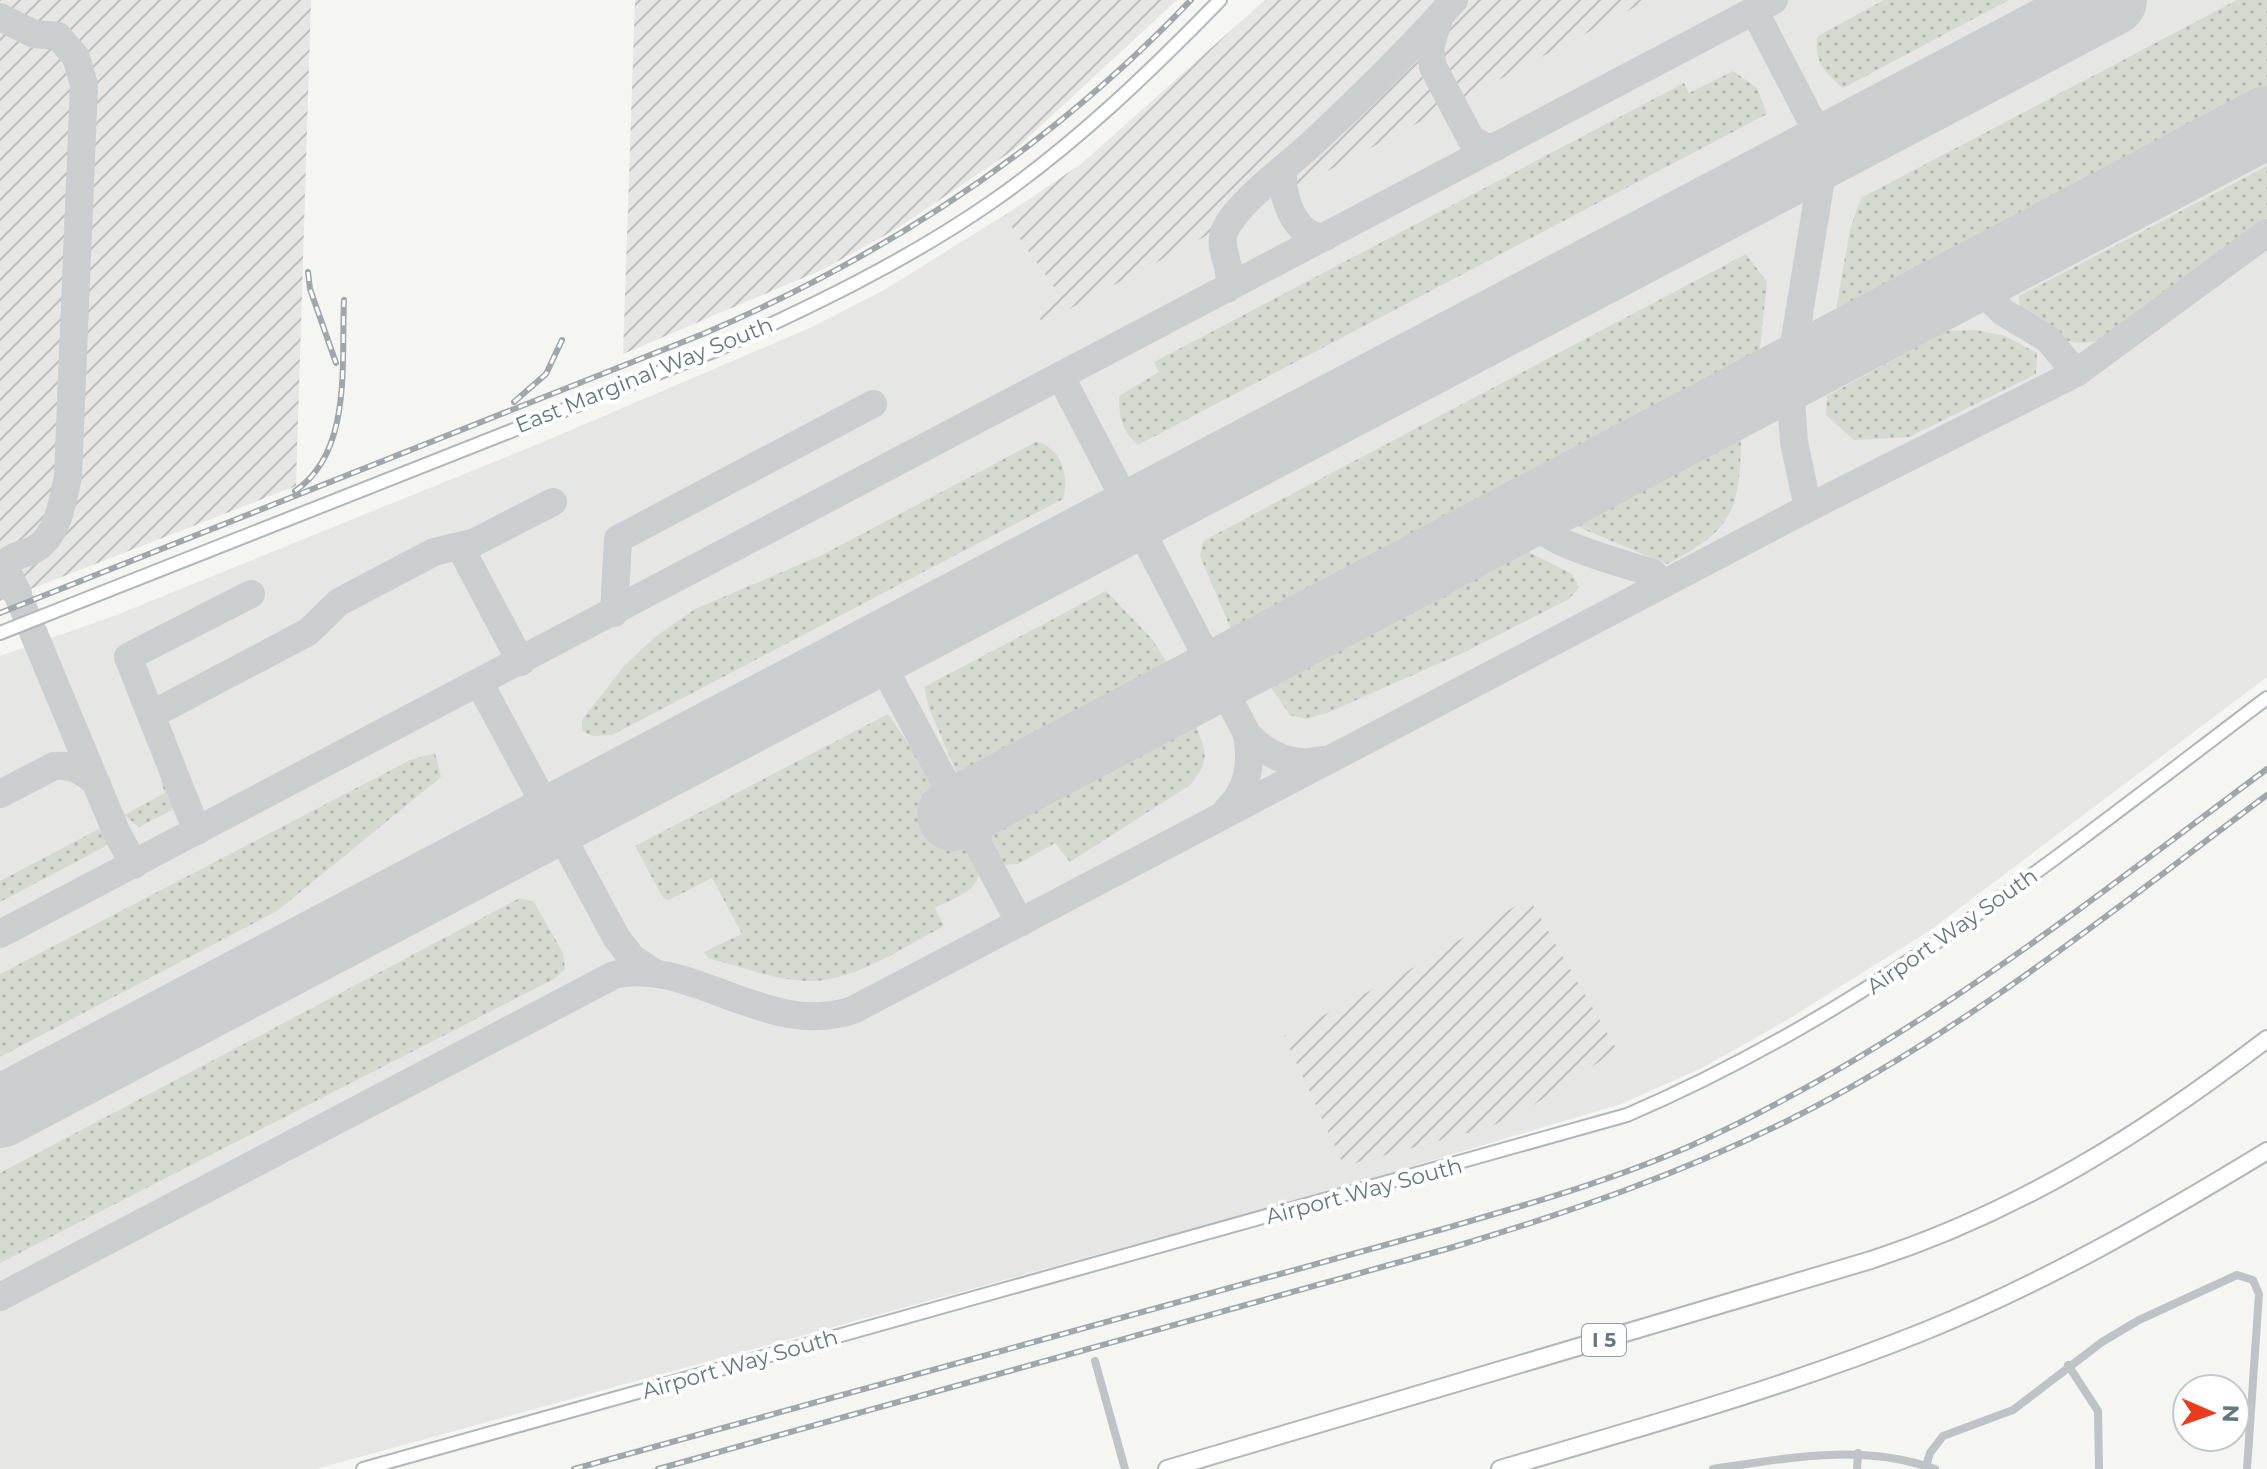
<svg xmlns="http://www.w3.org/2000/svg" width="2267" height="1469" font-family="Montserrat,sans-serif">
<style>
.built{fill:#e6e6e5}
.industrial{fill:url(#industrial-furrows)}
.grass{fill:url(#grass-dots)}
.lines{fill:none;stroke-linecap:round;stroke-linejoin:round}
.taxiway{stroke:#cacece;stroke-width:28}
.runway{stroke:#cacece;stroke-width:72}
.secondary-casing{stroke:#b0b7ba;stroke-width:16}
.primary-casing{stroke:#b1b7ba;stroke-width:16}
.motorway-casing{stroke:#b3b7ba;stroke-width:20}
.minor{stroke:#bdc3c6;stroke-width:8}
.secondary{stroke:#fff;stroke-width:12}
.primary{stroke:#fff;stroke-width:12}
.motorway{stroke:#fff;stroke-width:16}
.rail-casing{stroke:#9ea7ab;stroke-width:6}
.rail{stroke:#fff;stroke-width:3;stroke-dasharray:9;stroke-linecap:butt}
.labels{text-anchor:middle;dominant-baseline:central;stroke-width:8;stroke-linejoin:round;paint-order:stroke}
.shield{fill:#fff;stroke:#92a0a8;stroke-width:2}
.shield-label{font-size:20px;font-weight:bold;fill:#637883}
.street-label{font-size:22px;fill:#637883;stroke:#fff}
</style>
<defs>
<pattern id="industrial-furrows" width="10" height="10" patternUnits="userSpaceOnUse" patternTransform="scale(2)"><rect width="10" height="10" fill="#e6e6e5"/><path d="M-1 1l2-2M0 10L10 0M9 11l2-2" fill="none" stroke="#bebfbf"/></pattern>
<pattern id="grass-dots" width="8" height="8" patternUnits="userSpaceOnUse" patternTransform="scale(2)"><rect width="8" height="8" fill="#d5dad0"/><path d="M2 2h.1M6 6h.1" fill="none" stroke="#b0b6ae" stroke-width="1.8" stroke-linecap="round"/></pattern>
</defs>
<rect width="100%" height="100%" fill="#f5f5f1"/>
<path class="built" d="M1265,0H2267V677L1929,931L1787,1020L1704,1067L1621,1104L1343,1187L316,1469H0V656L114,616L543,442L812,327L886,289L993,222L1067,181Z"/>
<g class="industrial">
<path d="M0,0H311L296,486L0,601Z"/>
<path d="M635,0H1177L1018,147L898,228L824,269L623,354Z"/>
<path d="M1265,0H1648L1043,323L1035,311L1061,297L1004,216L1081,164Z"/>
<path d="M1529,898L1617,1050L1532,1106L1490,1127L1344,1166L1284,1036L1406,972Z"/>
</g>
<g class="grass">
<path d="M1884,0H2009L1843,88C1825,73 1812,59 1818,36Z"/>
<path d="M2237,0H2267V86L1835,316L1850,229L1861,198Z"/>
<path d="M1733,71L1757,88L1767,114L1138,445C1122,431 1119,417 1119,396L1159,372L1154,362L1684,83L1689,93Z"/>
<path d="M2267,166V218L2115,333C2077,355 2050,337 2020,309L2019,296Z"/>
<path d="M1746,254L1767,282L1759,357L1233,634L1200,556L1203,541Z"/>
<path d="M1976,330L2005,336L2037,353L2036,374L1909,437L1854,440L1826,415L1827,396L1947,331Z"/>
<path d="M1741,436C1740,508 1735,529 1667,564L1571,524Z"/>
<path d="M1036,442C1061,447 1070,475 1063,499L612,735L593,736L582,731V720L624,666L655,637L695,609L822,555Z"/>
<path d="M1521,548L1572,574L1579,587L1569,599L1465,652L1327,713L1306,719L1290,715L1268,683Z"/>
<path d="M1106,591L1152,639L1170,668L972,772L958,776L929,708L924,687Z"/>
<path d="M888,714L938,787L931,792L961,850L965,849L974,867L979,866C982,891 955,897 935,908L944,926C903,947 853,983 806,981C772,979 740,967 708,958L704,952L742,934L712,878L669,900L663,898L635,846Z"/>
<path d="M1193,719C1205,750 1213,758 1190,785L1070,862L1055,843L1018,864L1006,865L999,859L986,831L995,822Z"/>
<path d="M435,753L441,777L277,911L0,1057V974L410,760Z"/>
<path d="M167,779L174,809L139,827L124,815L165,793L161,781Z"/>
<path d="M99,829L108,843L104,847L0,902V881Z"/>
<path d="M520,898L534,902L563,953L565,969L554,979L0,1263V1173Z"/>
</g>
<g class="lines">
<g class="taxiway">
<path d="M1754,10L1826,149L1789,375L1794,442L1808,508"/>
<path d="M0,17L34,34L58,36L76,57L84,85L68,476C63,500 58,536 35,549C23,556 11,554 3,567L5,584L18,593"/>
<path d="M1439,19L1430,47L1433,67L1471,139L1485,147H1496"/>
<path d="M1284,169C1279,194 1295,239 1325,237"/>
<path d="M1970,279L2003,312L2048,339L2076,373"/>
<path d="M1227,289C1236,268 1216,250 1225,230C1238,202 1284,169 1307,148C1358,101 1408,52 1454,0"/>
<path d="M1061,377L1247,734C1267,756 1293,767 1323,760"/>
<path d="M1526,515C1547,546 1617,561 1653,573L1660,585"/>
<path d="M460,547L521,662"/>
<path d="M11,579L116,831L134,865"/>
<path d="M614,613L618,539L873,404"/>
<path d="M875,651L1020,923"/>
<path d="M480,684L616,937L632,958L656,974"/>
<path d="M151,715L308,632L339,602L434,552L475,542L553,502"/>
<path d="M0,794L54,766C71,764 86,772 97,784"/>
<path d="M1227,810C1249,789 1252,763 1247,734"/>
<path d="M197,831L128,657L251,594"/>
<path d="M978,844L977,817L997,793"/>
<path d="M0,934L1774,0"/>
<path d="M0,1297L614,975C689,956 768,1039 853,1010L1808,508L2076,373L2267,233"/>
</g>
<g class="runway">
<path d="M953,815L2267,122"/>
<path d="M0,1112L2111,0"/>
</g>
<defs>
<path id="secondary" d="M363,1469L1627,1115C1867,1013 2060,854 2267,698"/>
<path id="primary" d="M0,633L716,350C812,306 907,261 993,201C1076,143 1150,72 1220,0"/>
<g id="motorway">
<path d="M1167,1469L1871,1260C2019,1212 2144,1133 2267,1039"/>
<path d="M1500,1469C1643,1427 1786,1387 1925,1331C2044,1283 2157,1218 2267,1151"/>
</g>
</defs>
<use href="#secondary" class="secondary-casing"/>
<use href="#primary" class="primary-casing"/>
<use href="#motorway" class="motorway-casing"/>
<g class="minor">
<path d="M1095,1361L1125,1469"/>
<path d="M2068,1365L2098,1411L2099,1469"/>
<path d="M1926,1466L1930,1453L1943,1436L2013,1410L2102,1342L2139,1320L2237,1275L2253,1280L2259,1294L2247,1469"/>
<path d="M1713,1469C1788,1458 1861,1443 1935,1469"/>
<path d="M1857,1469L1858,1453"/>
</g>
<use href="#secondary" class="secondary"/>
<use href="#primary" class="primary"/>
<use href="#motorway" class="motorway"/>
<defs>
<g id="rail">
<path d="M308,272L310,289L336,363"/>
<path d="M514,402L546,374L562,340"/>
<path d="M295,491C353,452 341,361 344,300"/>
<path d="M0,613L703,334C888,255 1052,146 1191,0"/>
<path d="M574,1469L1443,1229C1525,1205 1611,1181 1690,1146C1902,1051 2082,907 2267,769"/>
<path d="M658,1469L1450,1248C1567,1213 1681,1174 1791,1119C1963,1033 2113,910 2267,795"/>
</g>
</defs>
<use href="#rail" class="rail-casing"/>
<use href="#rail" class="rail"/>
</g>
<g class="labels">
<rect class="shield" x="1582" y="1324" width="44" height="32" rx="6"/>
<g class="shield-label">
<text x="1604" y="1340">I 5</text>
</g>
<g class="street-label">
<text transform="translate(644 375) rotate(-22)">East Marginal Way South</text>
<text transform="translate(1952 931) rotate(-35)">Airport Way South</text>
<text transform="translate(1364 1191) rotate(-15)">Airport Way South</text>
<text transform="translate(740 1364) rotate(-16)">Airport Way South</text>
</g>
</g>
<g transform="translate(2211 1413) rotate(92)"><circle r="38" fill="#ffffff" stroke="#c1c9cd" stroke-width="2"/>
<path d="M0-6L14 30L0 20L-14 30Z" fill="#ea3c1c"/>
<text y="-12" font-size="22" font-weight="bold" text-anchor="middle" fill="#637883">N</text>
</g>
</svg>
